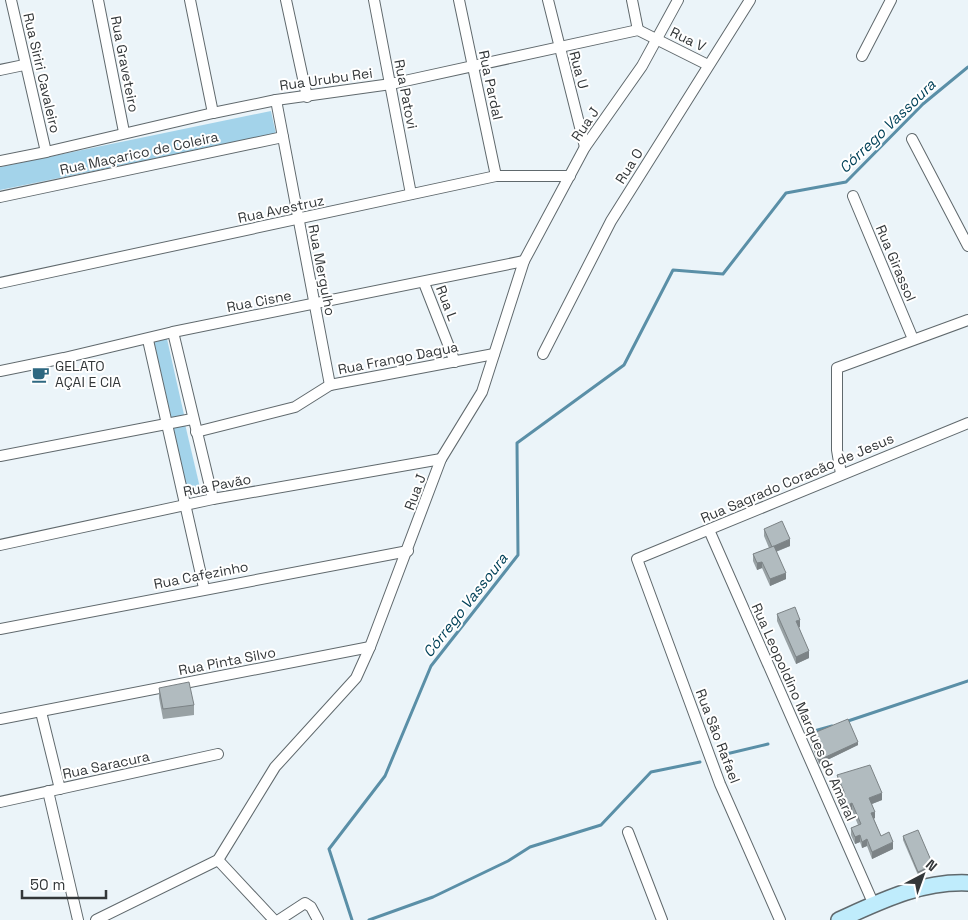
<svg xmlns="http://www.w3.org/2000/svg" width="968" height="920" font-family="'Space Grotesk',sans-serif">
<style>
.green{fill:#a3d3ea}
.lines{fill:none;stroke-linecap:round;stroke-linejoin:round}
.stream{stroke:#5a8fa7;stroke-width:3}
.minor-casing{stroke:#60696d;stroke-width:12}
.secondary-casing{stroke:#60696d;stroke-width:18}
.minor{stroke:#fff;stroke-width:10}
.secondary{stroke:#bfecfc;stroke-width:15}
.wall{fill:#98a1a4}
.shaded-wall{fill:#7c8386}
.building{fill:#b1bbbf;stroke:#7c8386}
.labels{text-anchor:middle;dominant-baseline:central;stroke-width:4;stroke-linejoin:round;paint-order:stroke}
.street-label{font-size:14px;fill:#333739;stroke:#fff}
.poi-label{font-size:14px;fill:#333739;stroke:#fff;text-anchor:start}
.water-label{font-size:15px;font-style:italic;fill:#004158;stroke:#fff}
</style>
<rect width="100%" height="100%" fill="#ebf4f9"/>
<g class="green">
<path d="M271,111L276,134L0,190V167Z"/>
<path d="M167,339L185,419L172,421L154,342Z"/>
<path d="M185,424L201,492L188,495L172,427Z"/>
</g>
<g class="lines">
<g class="stream">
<path d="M845,722L968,681"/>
<path d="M807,733L832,726"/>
<path d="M722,755L768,744"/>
<path d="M352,920L329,849L385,776L431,666L518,555L517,443L624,365L673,270L723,274L786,193L846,182L923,104L968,67"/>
<path d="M369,920L433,897L508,861L530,847L601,825L651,772L700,762"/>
</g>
<defs>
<g id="minor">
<path d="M11,0L46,152"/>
<path d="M98,0L124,132"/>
<path d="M190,0L213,113"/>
<path d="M286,0L307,97"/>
<path d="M374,0L411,194"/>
<path d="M459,0L496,176"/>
<path d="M548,0L585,147"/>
<path d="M632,0L638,30"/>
<path d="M862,56L891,0"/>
<path d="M0,70L24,65"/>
<path d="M276,100L330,385"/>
<path d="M912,139L968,246"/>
<path d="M0,161L46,152L213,113L276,100L391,84L638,30L708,65"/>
<path d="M853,196L913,339"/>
<path d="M0,197L283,137"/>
<path d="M0,283L496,176H570"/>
<path d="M424,283L455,362"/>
<path d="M173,332L213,499"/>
<path d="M148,340L204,588"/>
<path d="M543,354L611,221L750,0"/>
<path d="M0,371L64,358L173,332L524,261"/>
<path d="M196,432L295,407L330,385L494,354"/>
<path d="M0,456L192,419"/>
<path d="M841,474L837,450V368L968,320"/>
<path d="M709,530L874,905"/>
<path d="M0,545L213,499L441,459"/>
<path d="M0,629L408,551"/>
<path d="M41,712L60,789"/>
<path d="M0,719L370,647"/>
<path d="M48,791L78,920"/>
<path d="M0,802L218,754"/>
<path d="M628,832L662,920"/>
<path d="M218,860L274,920"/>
<path d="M96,920L218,860L275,767L356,678L370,647L441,459L482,392L524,261L585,147L642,66L678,0"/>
<path d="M279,920L305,903L311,907L318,920"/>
<path d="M780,920L720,784L637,559L968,423"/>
</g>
<path id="secondary" d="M839,920C881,901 921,881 968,883"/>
</defs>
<use href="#minor" class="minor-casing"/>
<use href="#secondary" class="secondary-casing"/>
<use href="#minor" class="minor"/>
<use href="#secondary" class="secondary"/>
</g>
<g class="wall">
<path d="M764,529L790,546L776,552L786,579L770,586L762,568L757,570L753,561V554L769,548L764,536Z"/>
<path d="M777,614L800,627H799L809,658L796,664L777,621Z"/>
<path d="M159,688L194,705V715L163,719L159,698Z"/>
<path d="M809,735L858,745L819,764L809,739Z"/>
<path d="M837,775L882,800L872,804L875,818L874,819L881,836L893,849L872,859L867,846L862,848L860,842L855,844L851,835V828L858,825L852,810L846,813L842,802V795L837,782Z"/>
<path d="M903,836L933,868L918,875L903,840Z"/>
</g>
<g class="shaded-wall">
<path d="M790,539V546L772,553V547Z"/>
<path d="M762,562V568L757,570V563Z"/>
<path d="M786,573V579L770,586V579Z"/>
<path d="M800,620V627L796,628V621Z"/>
<path d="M809,651V658L796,664V657Z"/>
<path d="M858,742V745L819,764V760Z"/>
<path d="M882,793V800L869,805V798Z"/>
<path d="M852,803V810L846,813V806Z"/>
<path d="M875,812V818L871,819V813Z"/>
<path d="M860,835V842L855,844V837Z"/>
<path d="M867,839V846L862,848V842Z"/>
<path d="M893,842V849L872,859V852Z"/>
<path d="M933,865V868L918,875V872Z"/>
</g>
<g class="building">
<path d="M782,521L790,539L772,547L764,529Z"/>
<path d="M774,546L786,573L770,579L762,562L757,563L753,554Z"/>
<path d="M795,607L800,620L796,621L809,651L796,657L777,614Z"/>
<path d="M189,682L194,705L163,709L159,688Z"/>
<path d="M848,719L858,742L819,760L809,735Z"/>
<path d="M870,765L882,793L869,798L875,812L871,813L881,836L889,832L893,842L872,852L867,839L862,842L860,835L855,837L851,828L861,824L852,803L846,806L842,795L845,794L837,775Z"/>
<path d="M918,830L933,865L918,872L903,836Z"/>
</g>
<defs>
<symbol id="cafe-bare" viewBox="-9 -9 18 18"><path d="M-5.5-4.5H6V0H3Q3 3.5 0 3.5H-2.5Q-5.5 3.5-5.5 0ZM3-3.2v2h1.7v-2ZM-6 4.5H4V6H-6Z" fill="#2e6881" stroke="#fff" stroke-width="2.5" paint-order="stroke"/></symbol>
</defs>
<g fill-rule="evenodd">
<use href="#cafe-bare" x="28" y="362" width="25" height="25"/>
</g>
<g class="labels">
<g class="street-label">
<text transform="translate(688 39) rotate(26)">Rua V</text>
<text transform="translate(125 64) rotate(79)">Rua Graveteiro</text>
<text transform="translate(579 70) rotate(75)">Rua U</text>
<text transform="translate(42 73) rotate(77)">Rua Siriri Cavaleiro</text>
<text transform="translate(326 79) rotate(-8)">Rua Urubu Rei</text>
<text transform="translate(491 85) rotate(78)">Rua Pardal</text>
<text transform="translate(406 94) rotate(79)">Rua Patovi</text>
<text transform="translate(585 124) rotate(-56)">Rua J</text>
<text transform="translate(139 153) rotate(-12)">Rua Maçarico de Coleira</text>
<text transform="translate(629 166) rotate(-58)">Rua O</text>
<text transform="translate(281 209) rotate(-12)">Rua Avestruz</text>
<text transform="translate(896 263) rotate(67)">Rua Girassol</text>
<text transform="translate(322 270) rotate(79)">Rua Mergulho</text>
<text transform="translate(259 301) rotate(-11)">Rua Cisne</text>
<text transform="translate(447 303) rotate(69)">Rua L</text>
<text transform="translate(398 358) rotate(-11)">Rua Frango Dagua</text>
<text transform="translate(797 478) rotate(-23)">Rua Sagrado Coracão de Jesus</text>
<text transform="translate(217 485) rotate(-11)">Rua Pavão</text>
<text transform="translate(415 492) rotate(-70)">Rua J</text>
<text transform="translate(201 575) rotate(-11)">Rua Cafezinho</text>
<text transform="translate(227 661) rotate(-11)">Rua Pinta Silvo</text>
<text transform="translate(804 712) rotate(66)">Rua Leopoldino Marques do Amaral</text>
<text transform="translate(718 736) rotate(69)">Rua São Rafael</text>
<text transform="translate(106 765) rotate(-12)">Rua Saracura</text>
</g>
<g class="poi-label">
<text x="55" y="366">GELATO<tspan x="55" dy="16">AÇAI E CIA</tspan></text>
</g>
<g class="water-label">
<text transform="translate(887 126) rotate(-44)">Córrego Vassoura</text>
<text transform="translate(465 605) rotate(-52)">Córrego Vassoura</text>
</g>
</g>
<g transform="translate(923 875) rotate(41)" stroke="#ffffff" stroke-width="4" paint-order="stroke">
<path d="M0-4L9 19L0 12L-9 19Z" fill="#333739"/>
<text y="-8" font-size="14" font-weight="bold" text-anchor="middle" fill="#333739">N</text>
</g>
<path d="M22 890v8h84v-8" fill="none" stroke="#333739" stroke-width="2.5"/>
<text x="30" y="890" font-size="15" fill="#333739" stroke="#ffffff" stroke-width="4" paint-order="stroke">50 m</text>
</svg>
